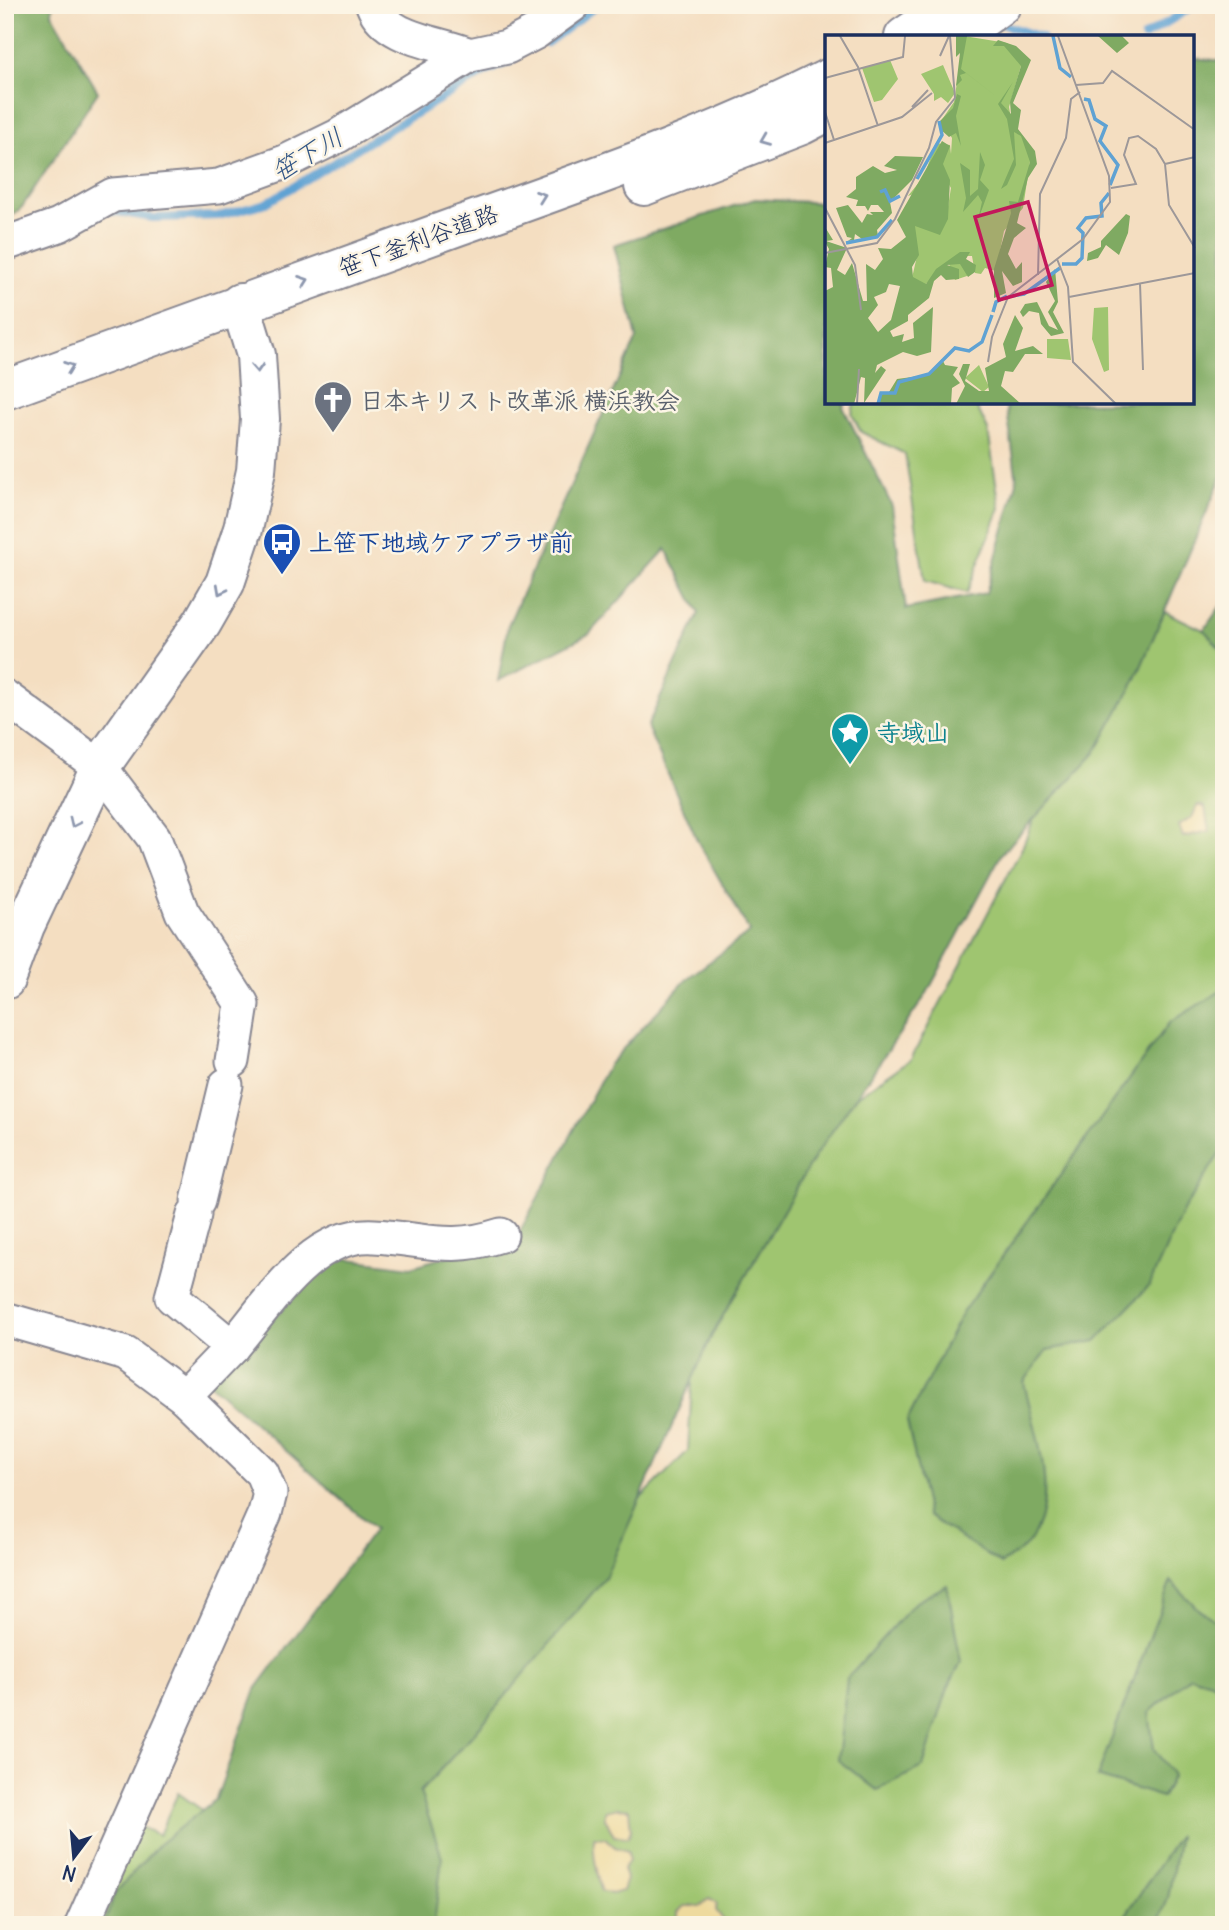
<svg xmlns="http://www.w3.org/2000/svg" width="1229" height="1930" font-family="Delius,'Klee One',sans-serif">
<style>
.green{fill:#9fc570;stroke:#5d7a67;stroke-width:2}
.forest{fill:#7faa62;stroke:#4d6c60;stroke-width:2}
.sand{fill:#eeda9e;stroke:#84847e;stroke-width:2}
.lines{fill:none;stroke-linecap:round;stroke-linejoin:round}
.stream{stroke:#5fa2d3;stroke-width:8}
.minor-casing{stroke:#888690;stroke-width:37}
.tertiary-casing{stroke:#888690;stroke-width:42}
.minor{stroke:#fff;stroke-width:33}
.tertiary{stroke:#fff;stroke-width:38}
.oneway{stroke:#8d97ae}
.labels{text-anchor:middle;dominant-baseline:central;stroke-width:5;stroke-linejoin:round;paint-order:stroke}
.street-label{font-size:24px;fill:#1b2f5e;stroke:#fcf5e5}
.worship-label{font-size:24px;font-weight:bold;fill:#5b616d;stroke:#fcf5e5;text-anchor:start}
.transit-label{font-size:24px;font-weight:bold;fill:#164399;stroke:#fcf5e5;text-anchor:start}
.culture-label{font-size:24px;font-weight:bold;fill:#0d838f;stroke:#fcf5e5;text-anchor:start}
.water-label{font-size:26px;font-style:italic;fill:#335787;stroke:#fcf5e5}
.inset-river{fill:none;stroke:#5fa2d3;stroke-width:3.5}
.inset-road{fill:none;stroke:#9d9899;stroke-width:2}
.view{fill:#c2185b;fill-opacity:0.15;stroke:#c2185b;stroke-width:3.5}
.inset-edge{fill:none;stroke:#1b2f5e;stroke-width:3.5}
</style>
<rect width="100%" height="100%" fill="#fcf5e5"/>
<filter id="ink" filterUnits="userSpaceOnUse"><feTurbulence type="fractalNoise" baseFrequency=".0143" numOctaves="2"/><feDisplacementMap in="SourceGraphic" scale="14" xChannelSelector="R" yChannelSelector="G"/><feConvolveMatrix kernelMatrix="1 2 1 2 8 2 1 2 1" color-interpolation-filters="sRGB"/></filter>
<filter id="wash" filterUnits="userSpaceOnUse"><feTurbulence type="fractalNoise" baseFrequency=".00686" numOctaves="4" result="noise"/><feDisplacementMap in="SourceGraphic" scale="28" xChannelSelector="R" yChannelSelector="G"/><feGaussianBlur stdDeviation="1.57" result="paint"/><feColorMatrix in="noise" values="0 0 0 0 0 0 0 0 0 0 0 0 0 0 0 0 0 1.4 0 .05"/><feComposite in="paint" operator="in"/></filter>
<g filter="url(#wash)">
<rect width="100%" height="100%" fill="#f4dec1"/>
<g class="green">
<path d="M854,403H975L988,430L1000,508L967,593L925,581L905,454L861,432L852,414Z"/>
<path d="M1166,612L1224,640V1925H97L138,1826L159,1835L178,1793L209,1815L609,1530L688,1451L695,1331L834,1112L911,1059L1022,848L1111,627Z"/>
</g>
<g class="forest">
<path d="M5,5H53L52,13L98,92L22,207L5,222Z"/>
<path d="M1192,58L1224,61V471L1135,681L1095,753L1002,853L926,995L813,1159L712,1335L605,1578L477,1730L420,1792L442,1857L434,1925H104L115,1893L158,1845L216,1799L256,1689L375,1529L209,1383L334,1257L411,1267L518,1235L609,1064L689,977L750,932L698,842L647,727L699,613L666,549L589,634L498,681L508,625L637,338L614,245L755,199L826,203L827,402L845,403L843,407L892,506L906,609L986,593L1017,482L1006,403L1192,402Z"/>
<path d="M1224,601V653L1204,630Z"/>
<path d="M1224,989V1147L1183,1211L1149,1286L1096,1341L1047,1350L1024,1382C1034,1429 1061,1495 1030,1541C1024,1550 1009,1558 1001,1564L928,1516L907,1421L962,1313L1169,1023Z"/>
<path d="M1171,1581L1196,1607L1224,1627V1691L1211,1682L1190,1676L1149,1713L1154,1749L1173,1775L1162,1797L1097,1777Z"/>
<path d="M947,1585L961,1662L948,1688L923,1767L877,1790L838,1760L847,1678L914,1603Z"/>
<path d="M1179,1835L1168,1899L1157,1925H1119Z"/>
</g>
<g class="sand">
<path d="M1198,805L1205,807L1209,831L1183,837L1179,826L1192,817Z"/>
<path d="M618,1808L629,1809L631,1830L628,1837L614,1836L605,1818V1811Z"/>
<path d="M594,1837L605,1838L615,1847L628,1851L629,1860L623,1869L626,1879L622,1891L611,1894L601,1891C598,1871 592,1857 594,1837Z"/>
<path d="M709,1899L717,1903L716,1910L727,1925H678V1912L684,1906H700Z"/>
</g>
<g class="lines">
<g class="stream">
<path d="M998,23L1042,37"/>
<path d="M1144,37L1195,5"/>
<path d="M547,43L598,5"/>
<path d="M106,210L153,218L219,216L266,203L484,73L511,61"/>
</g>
</g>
</g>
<g filter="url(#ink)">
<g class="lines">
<defs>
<g id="minor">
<path d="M373,5C386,40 440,42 470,55"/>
<path d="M5,244L59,225L113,195L219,186L285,162L338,136L470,55L507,47L536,32L573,5"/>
<path d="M5,697L100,767L154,838L182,912L242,1004L233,1061"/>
<path d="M198,1201L226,1085"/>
<path d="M5,1319L126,1354L184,1397L262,1473L270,1493L265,1513L82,1925"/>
<path d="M232,1347C268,1305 311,1232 374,1236C426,1239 449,1252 501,1235"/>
<path d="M184,1397L232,1347L172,1297L194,1215"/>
</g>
<g id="tertiary">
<path d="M904,37L951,5"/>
<path d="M957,37L1001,5"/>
<path d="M644,186L802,125L827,112"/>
<path d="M5,390C156,335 307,280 458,226C583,181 708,139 827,79"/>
<path d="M5,980L25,926L100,767L202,623L225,583L243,529L256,471L260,419L256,355L240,303"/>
</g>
</defs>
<use href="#minor" class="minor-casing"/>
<use href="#tertiary" class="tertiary-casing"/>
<use href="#minor" class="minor"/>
<use href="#tertiary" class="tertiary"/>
</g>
<defs><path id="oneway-chevron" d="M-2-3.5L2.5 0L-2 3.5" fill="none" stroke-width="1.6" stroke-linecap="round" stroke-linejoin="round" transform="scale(1.75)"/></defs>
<g class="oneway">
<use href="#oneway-chevron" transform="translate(765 140) rotate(158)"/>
<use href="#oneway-chevron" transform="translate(541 196) rotate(-20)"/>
<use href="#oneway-chevron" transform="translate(304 281) rotate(-20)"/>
<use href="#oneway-chevron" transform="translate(69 367) rotate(-20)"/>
<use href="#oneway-chevron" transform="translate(257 368) rotate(87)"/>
<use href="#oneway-chevron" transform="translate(221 590) rotate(118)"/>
<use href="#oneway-chevron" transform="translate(74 823) rotate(115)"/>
</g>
</g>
<defs>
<symbol id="church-pin" viewBox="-11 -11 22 30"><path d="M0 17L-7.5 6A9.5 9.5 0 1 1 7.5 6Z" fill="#6b7280" stroke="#fcf5e5"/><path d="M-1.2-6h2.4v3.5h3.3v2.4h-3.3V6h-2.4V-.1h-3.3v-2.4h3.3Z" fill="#fff"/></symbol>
<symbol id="bus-pin" viewBox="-11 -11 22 30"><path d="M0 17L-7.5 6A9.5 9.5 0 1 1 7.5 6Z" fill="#1a4fb4" stroke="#fcf5e5"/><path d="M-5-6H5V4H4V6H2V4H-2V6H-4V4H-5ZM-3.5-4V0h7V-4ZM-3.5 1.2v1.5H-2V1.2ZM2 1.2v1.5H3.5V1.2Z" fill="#fff"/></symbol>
<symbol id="sight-pin" viewBox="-11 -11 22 30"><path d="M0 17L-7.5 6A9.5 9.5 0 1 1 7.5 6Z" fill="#0f9aa8" stroke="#fcf5e5"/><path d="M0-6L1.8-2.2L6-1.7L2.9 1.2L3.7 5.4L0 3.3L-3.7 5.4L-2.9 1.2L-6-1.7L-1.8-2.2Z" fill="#fff"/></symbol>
</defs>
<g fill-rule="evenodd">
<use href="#church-pin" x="311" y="378" width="44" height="60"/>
<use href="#bus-pin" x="260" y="520" width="44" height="60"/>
<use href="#sight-pin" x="828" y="710" width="44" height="60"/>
</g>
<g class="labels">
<g class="street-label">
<text transform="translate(418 240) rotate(-20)">笹下釜利谷道路</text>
</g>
<g class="worship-label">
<text x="360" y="400">日本キリスト改革派 横浜教会</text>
</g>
<g class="transit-label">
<text x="309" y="542">上笹下地域ケアプラザ前</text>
</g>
<g class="culture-label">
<text x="877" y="732">寺域山</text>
</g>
<g class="water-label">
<text transform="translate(307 154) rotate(-31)">笹下川</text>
</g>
</g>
<g transform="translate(825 35)">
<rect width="369" height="369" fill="#f4dec1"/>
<path d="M139,1L182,8L198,24L184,72L188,96L196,99L206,120L198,173L179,196L171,236L160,233L156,239L150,238L147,221H138L144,230L142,241L130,245L123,226L99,251L87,243L92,221L89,190L121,184L126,153L122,146L83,161L99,141L111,108L125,110L126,119L127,103L116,86L129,67ZM65,25L73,44L57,65L49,67L37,33ZM118,30L130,58L123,68L116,62L109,66V59L96,39ZM283,272L284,335L279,337L267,304L269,273ZM222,304H243L246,325L222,323ZM154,330L164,352L158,357L140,343Z" fill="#9fc570"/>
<path d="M131,1H142L136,34L172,62L141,38L135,40L137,45L131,51L135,18L131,22ZM273,1H297L304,8L292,18ZM173,5L191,11L206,25L188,68L196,75L193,94L210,116L212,129L203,143L192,188L201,193L189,203L183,219L191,234L197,227V247L188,251L177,236L181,258L169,263V234L186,178L184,166L193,167L205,127L196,101L189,97L191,130L182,150L176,154L189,124L182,84L173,69L188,47L176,68L186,79L185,67L196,31L179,11H168ZM132,59L136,61L131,81L136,111L131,98L124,102L115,94V86L128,73ZM117,106L125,111L118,129L125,145L123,184L115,200L90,191L94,220L87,232L88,242L101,249L111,234L135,217H145L141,224L151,230L150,237L143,242L135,229L122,230L134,234V244L121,245L116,240L109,246L104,263L83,280V286L65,296L68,302L79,299L77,307L89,303L88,288L108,272L106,317L92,321L78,317L52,330L50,338L56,331L61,335L39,368L40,343L36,342L29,369H0V256L8,252L6,233L0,232L4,214L0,207V192L8,205L1,206L22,213L12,235L20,240L27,228L38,266H42L41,229L50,235L58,224L53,213L66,214L81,202L72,185ZM64,249L75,251L66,285L53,297L43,283L53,270L49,262L61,257ZM155,117L160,130L155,145L164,155L153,185L157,167L153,160L138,177L141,163L135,128L145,135V161L153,154ZM70,121L98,122L87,145L65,167L67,178L52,195L53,201L37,204L30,199L29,205L23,206L27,203L22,202L11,173L23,170L37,188L42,179L48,180L45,177H59L53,170H46L43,176L40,171H31L33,165L21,162L31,154V142L48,131L60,138L72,135L59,131ZM301,179L305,181L303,198L294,220L281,210L273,223L262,226L263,218L276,212V206ZM230,234L233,267L228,277L239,298L226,301L216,289L214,278L204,276L198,282L195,277L200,269L212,267L224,291L233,295L223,277L230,266L221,247ZM190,280L198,293L190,316L208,311L218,319H200L188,337L180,336L176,351L195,368L209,369H131L140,351L134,339L138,329H145L140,346L154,356H164L160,333L181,322L178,309ZM117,324L120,330L133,332L128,340L135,348L127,353L126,369H54L55,360L64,357L72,344L102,340Z" fill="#7faa62" fill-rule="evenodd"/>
<path class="inset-river" d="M228,1L235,33L246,42M259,64L264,65L270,84L281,91L275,106L293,130L285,150M92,144L117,100L114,86M55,157L60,155L65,166L75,161M21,208L52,202L67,185M237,229H251L257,223L258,198L253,193L261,183L277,181L276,168L284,158M187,261L199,259L235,233M168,277L171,267L182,261M53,369L56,358H70L74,347L104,339L130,313L144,316L157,307L167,280"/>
<path class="inset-road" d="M15,1L33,32L53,91M115,21L124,1M0,43L78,22L80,1M251,50L278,48L287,36L370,95M87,72L103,55M0,77L9,105M0,108L77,82L107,58M340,129L370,122M286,153L311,149L299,120L304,103L313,101L331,114L340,129L344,170L370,213M0,173L30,230L36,275M0,218L52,208L70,184L104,113L111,87L130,63L125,1M232,224L243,252L248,327L291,369M213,240L215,159L241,103L246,64L255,57M315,248L318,335M244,262L370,238M163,327L167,302L183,262L258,204L285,167L284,141L233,1M32,369L34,334"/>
<path class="view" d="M203,167L227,250L174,265L150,182Z"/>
<rect width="369" height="369" class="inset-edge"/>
</g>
<rect width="1229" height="1930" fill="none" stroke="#fcf5e5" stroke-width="28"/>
<g transform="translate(74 1857) rotate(196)" stroke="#fcf5e5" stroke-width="5" paint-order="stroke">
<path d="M0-5L12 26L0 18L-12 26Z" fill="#1b2f5e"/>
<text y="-10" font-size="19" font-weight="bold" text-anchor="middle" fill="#1b2f5e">N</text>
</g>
</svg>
